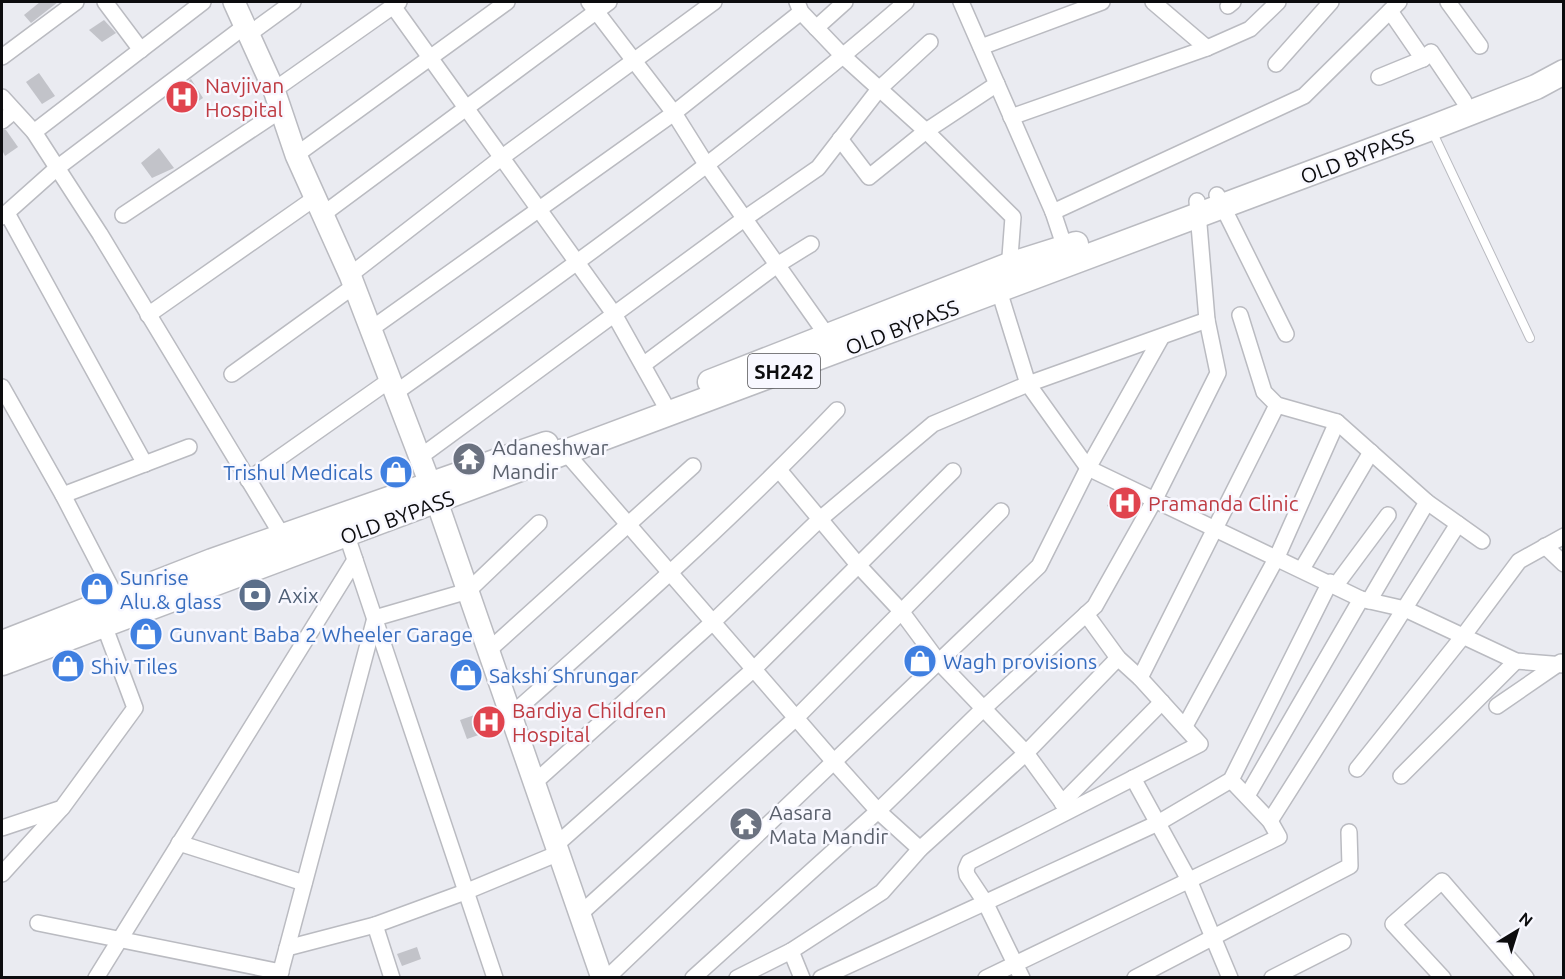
<svg xmlns="http://www.w3.org/2000/svg" width="1565" height="979" font-family="Ubuntu,sans-serif">
<style>
.building{fill:#c2c3c9}
.lines{fill:none;stroke-linecap:round;stroke-linejoin:round}
.service-casing{stroke:#babbc1;stroke-width:10}
.minor-casing{stroke:#babbc1;stroke-width:18}
.secondary-casing{stroke:#babbc1;stroke-width:24}
.primary-casing{stroke:#babbc1;stroke-width:27}
.service{stroke:#fff;stroke-width:8}
.minor{stroke:#fff;stroke-width:15}
.secondary{stroke:#fff;stroke-width:21}
.primary{stroke:#fff;stroke-width:24}
.labels{text-anchor:middle;dominant-baseline:central;stroke-width:5;stroke-linejoin:round;paint-order:stroke}
.shield{fill:#f8f8ff;stroke:#535356;stroke-width:1.5}
.shield-label{font-size:20px;font-weight:bold;fill:#0c0c0e}
.health-label{font-size:21px;fill:#be3a42;stroke:#f8f8ff;text-anchor:start}
.street-label{font-size:21px;fill:#0c0c0e;stroke:#f8f8ff}
.worship-label{font-size:21px;fill:#5b616d;stroke:#f8f8ff;text-anchor:start}
.shop-label{font-size:21px;fill:#366cbe;stroke:#f8f8ff;text-anchor:start}
.service-label{font-size:21px;fill:#4e5e75;stroke:#f8f8ff;text-anchor:start}
</style>
<rect width="100%" height="100%" fill="#eaebf1"/>
<g class="building">
<path d="M40,2H58L31,23L24,15Z"/>
<path d="M104,20L116,33L102,42L89,30Z"/>
<path d="M39,73L55,96L42,104L26,82Z"/>
<path d="M191,79L203,98L179,114L168,97Z"/>
<path d="M2,130H6L18,147L5,156L2,150Z"/>
<path d="M159,148L174,168L152,178L141,163Z"/>
<path d="M1115,492L1140,504L1132,519L1107,506Z"/>
<path d="M495,708L502,727L467,739L460,720Z"/>
<path d="M417,947L421,959L402,966L397,954Z"/>
</g>
<g class="lines">
<defs>
<path id="service" d="M1432,131L1530,338"/>
<g id="minor">
<path d="M105,2L141,50"/>
<path d="M589,2L674,113L706,164L831,341"/>
<path d="M797,2L801,12L843,56L926,131L1013,217L1009,270"/>
<path d="M961,2L1053,212L1067,254"/>
<path d="M1153,2L1207,48"/>
<path d="M1448,2L1480,46"/>
<path d="M393,6L614,314L670,414"/>
<path d="M1228,6L1233,2"/>
<path d="M1390,11L1423,59"/>
<path d="M816,28L845,2"/>
<path d="M249,34L293,2"/>
<path d="M981,47L1102,2"/>
<path d="M2,57L76,2"/>
<path d="M1276,64L1331,2"/>
<path d="M1379,77L1423,59L1431,52L1464,101"/>
<path d="M274,90L399,2"/>
<path d="M2,97L34,132L100,234L283,537"/>
<path d="M1011,117L1207,48L1250,29L1278,2"/>
<path d="M2,121L14,111"/>
<path d="M34,132L203,2"/>
<path d="M840,139L869,177L926,131L997,84"/>
<path d="M296,155L507,2"/>
<path d="M1217,195L1286,334"/>
<path d="M1053,212L1304,96L1399,2"/>
<path d="M7,213L145,464"/>
<path d="M123,215L281,110"/>
<path d="M322,215L609,2"/>
<path d="M2,217L57,168L245,26"/>
<path d="M350,275L501,158L714,2"/>
<path d="M996,281L1028,384L1088,468L1361,599L1405,609L1516,661L1564,665"/>
<path d="M148,315L315,198"/>
<path d="M1240,315L1264,392L1277,405L1337,422L1427,502L1482,541"/>
<path d="M371,329L674,113L801,12"/>
<path d="M643,365L777,265L811,244"/>
<path d="M232,374L354,286"/>
<path d="M2,387L63,495L120,605"/>
<path d="M395,393C570,269 744,143 906,2"/>
<path d="M561,447L835,763L878,811L920,849"/>
<path d="M420,457L744,219L818,168L879,89L930,42"/>
<path d="M779,470L859,566L901,611L938,661L1026,753L1067,809"/>
<path d="M248,480L390,380"/>
<path d="M63,495L189,447"/>
<path d="M347,536L495,978"/>
<path d="M1545,546L1564,564"/>
<path d="M1302,569L1371,452"/>
<path d="M1336,585L1388,515"/>
<path d="M1369,601L1427,502"/>
<path d="M489,650L693,466"/>
<path d="M1140,678L1277,405"/>
<path d="M1497,706L1561,662"/>
<path d="M511,715C623,616 734,518 837,410"/>
<path d="M1185,726L1277,557L1337,422"/>
<path d="M1357,769L1464,635L1519,561L1564,536"/>
<path d="M1401,776L1516,661"/>
<path d="M1133,778L1189,880L1230,978"/>
<path d="M534,783L714,621L819,520L933,424L1028,384L1207,320"/>
<path d="M1247,796L1361,599"/>
<path d="M1062,803L1162,702"/>
<path d="M1270,821L1458,524"/>
<path d="M2,828L62,808L135,708L101,617"/>
<path d="M179,843L304,883"/>
<path d="M556,845L754,669L953,471"/>
<path d="M2,874L60,810"/>
<path d="M580,914L796,718L1001,511"/>
<path d="M38,923L281,972"/>
<path d="M375,925L392,978"/>
<path d="M287,948L375,925L465,892L559,853"/>
<path d="M791,951L802,978"/>
<path d="M96,978L355,560"/>
<path d="M279,978L375,618L468,591L539,523"/>
<path d="M607,978L1039,566L1088,468L1161,338"/>
<path d="M693,978L878,811L983,709L1095,606L1155,499L1218,373L1207,320L1197,201"/>
<path d="M737,978L791,951L882,892L920,849L1026,753L1118,658"/>
<path d="M821,978L1158,823L1231,780L1330,582"/>
<path d="M986,978L1279,837L1270,821L1231,780"/>
<path d="M1022,978L985,902L967,875L966,869L969,862L1200,744L1140,678L1118,658L1086,614"/>
<path d="M1135,978L1350,866L1349,832"/>
<path d="M1272,978L1343,942"/>
<path d="M1443,978L1393,924L1442,881L1526,978"/>
</g>
<path id="secondary" d="M234,2L274,90L296,155L350,275L437,502L602,978"/>
<g id="primary">
<path d="M710,382L1009,265L1076,244"/>
<path d="M2,643L212,561L546,444"/>
<path d="M2,663L1431,128L1536,87L1564,72"/>
</g>
</defs>
<use href="#service" class="service-casing"/>
<use href="#minor" class="minor-casing"/>
<use href="#secondary" class="secondary-casing"/>
<use href="#primary" class="primary-casing"/>
<use href="#service" class="service"/>
<use href="#minor" class="minor"/>
<use href="#secondary" class="secondary"/>
<use href="#primary" class="primary"/>
</g>
<defs>
<symbol id="hospital-disc" viewBox="-11 -11 22 22"><circle r="9.5" fill="#e0444e" stroke="#f8f8ff"/><path d="M-5-5h3v3.5h4V-5h3V5h-3V1.5h-4V5h-3Z" fill="#fff"/></symbol>
<symbol id="temple-disc" viewBox="-11 -11 22 22"><circle r="9.5" fill="#6b7280" stroke="#f8f8ff"/><path d="M0-6L5-2H3V0L6.5 2.5H4V6H1.5V3h-3V6H-4V2.5H-6.5L-3 0V-2H-5Z" fill="#fff"/></symbol>
<symbol id="shop-disc" viewBox="-11 -11 22 22"><circle r="9.5" fill="#3f7fe0" stroke="#f8f8ff"/><path d="M-5-2.5h2.3a2.7 3.5 0 0 1 5.4 0H5L5.5 6h-11ZM-1.5-2.5h3a1.5 2.3 0 0 0-3 0Z" fill="#fff"/></symbol>
<symbol id="bank-disc" viewBox="-11 -11 22 22"><circle r="9.5" fill="#5c6f8a" stroke="#f8f8ff"/><path d="M-6-4H6V4H-6ZM0-2.3a2.3 2.3 0 1 0 0 4.6a2.3 2.3 0 1 0 0-4.6Z" fill="#fff"/></symbol>
</defs>
<g fill-rule="evenodd">
<use href="#hospital-disc" x="163" y="78" width="38" height="38"/>
<use href="#temple-disc" x="450" y="440" width="38" height="38"/>
<use href="#shop-disc" x="377" y="453" width="38" height="38"/>
<use href="#hospital-disc" x="1106" y="484" width="38" height="38"/>
<use href="#shop-disc" x="78" y="570" width="38" height="38"/>
<use href="#bank-disc" x="236" y="576" width="38" height="38"/>
<use href="#shop-disc" x="127" y="615" width="38" height="38"/>
<use href="#shop-disc" x="901" y="642" width="38" height="38"/>
<use href="#shop-disc" x="49" y="647" width="38" height="38"/>
<use href="#shop-disc" x="447" y="656" width="38" height="38"/>
<use href="#hospital-disc" x="470" y="703" width="38" height="38"/>
<use href="#temple-disc" x="727" y="805" width="38" height="38"/>
</g>
<g class="labels">
<rect class="shield" x="748" y="354" width="72" height="34" rx="4.5"/>
<g class="shield-label">
<text x="784" y="371">SH242</text>
</g>
<g class="health-label">
<text x="205" y="85">Navjivan<tspan x="205" dy="24">Hospital</tspan></text>
<text x="1148" y="503">Pramanda Clinic</text>
<text x="512" y="710">Bardiya Children<tspan x="512" dy="24">Hospital</tspan></text>
</g>
<g class="street-label">
<text transform="translate(1357 156) rotate(-21)">OLD BYPASS</text>
<text transform="translate(902 327) rotate(-21)">OLD BYPASS</text>
<text transform="translate(397 517) rotate(-20)">OLD BYPASS</text>
</g>
<g class="worship-label">
<text x="492" y="447">Adaneshwar<tspan x="492" dy="24">Mandir</tspan></text>
<text x="769" y="812">Aasara<tspan x="769" dy="24">Mata Mandir</tspan></text>
</g>
<g class="shop-label">
<text x="373" y="472" text-anchor="end">Trishul Medicals</text>
<text x="120" y="577">Sunrise<tspan x="120" dy="24">Alu.&amp; glass</tspan></text>
<text x="169" y="634">Gunvant Baba 2 Wheeler Garage</text>
<text x="943" y="661">Wagh provisions</text>
<text x="91" y="666">Shiv Tiles</text>
<text x="489" y="675">Sakshi Shrungar</text>
</g>
<g class="service-label">
<text x="278" y="595">Axix</text>
</g>
</g>
<rect width="1565" height="979" fill="none" stroke="#0c0c0e" stroke-width="6"/>
<g transform="translate(1517 931) rotate(38)" stroke="#f8f8ff" stroke-width="4.5" paint-order="stroke">
<path d="M0-4.5L10 22L0 15L-10 22Z" fill="#0c0c0e"/>
<text y="-9" font-size="16" font-weight="bold" text-anchor="middle" fill="#0c0c0e">N</text>
</g>
</svg>
